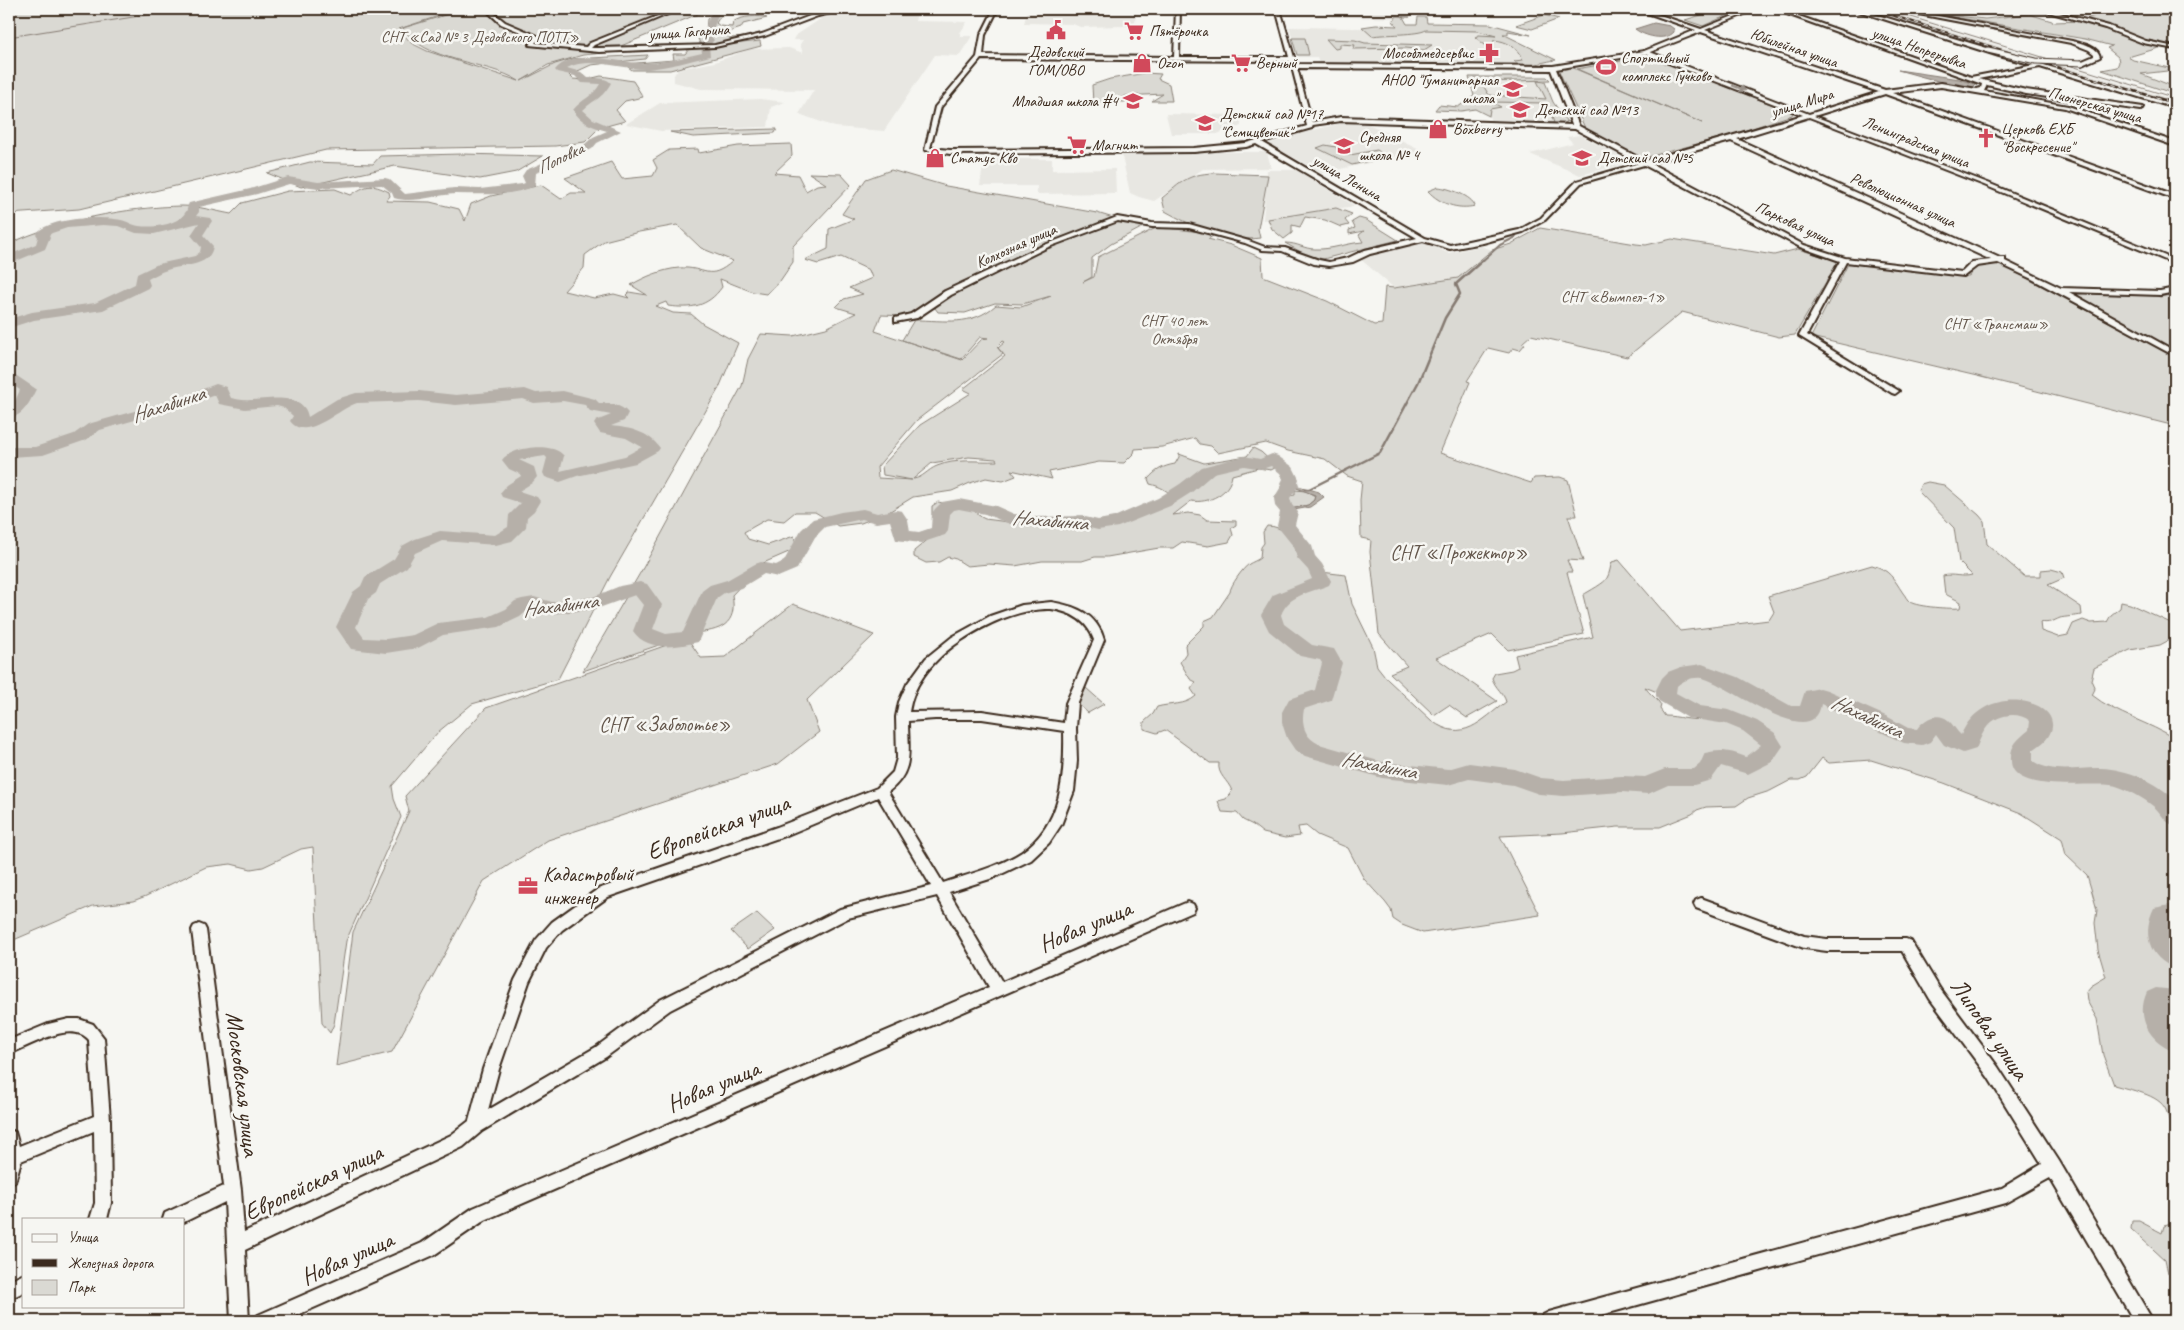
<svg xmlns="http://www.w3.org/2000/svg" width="2184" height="1330" font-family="Caveat,sans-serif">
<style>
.built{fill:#e8e7e2}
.green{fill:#dad9d3;stroke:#8a8278;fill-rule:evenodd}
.water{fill:#b6b0a9;stroke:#857a71;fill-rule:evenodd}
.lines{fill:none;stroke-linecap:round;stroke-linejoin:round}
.stream-far2{stroke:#857a71;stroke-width:1}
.stream-far1{stroke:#857a71;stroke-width:2}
.stream{stroke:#857a71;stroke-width:2.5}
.river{fill:#b6b0a9;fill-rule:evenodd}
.minor-casing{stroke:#3b2a1e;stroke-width:4}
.minor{fill:#f6f6f2;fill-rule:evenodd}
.rail-casing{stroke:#3b2a1e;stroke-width:2}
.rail{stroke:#f6f6f2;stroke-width:1;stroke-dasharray:4.5;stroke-linecap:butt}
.minor-bridge-casing{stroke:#3b2a1e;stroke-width:7;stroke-linecap:butt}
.minor-bridge{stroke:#f6f6f2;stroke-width:5}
.oneway{fill:#989088}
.labels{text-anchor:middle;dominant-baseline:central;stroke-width:5;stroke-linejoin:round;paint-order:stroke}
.far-poi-label{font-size:16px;fill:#3b2a1e;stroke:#f6f6f2;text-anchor:start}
.far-street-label{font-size:16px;fill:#3b2a1e;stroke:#f6f6f2}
.far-park-label{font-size:16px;fill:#63564b;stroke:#f6f6f2}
.far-water-label{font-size:18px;font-style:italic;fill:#605248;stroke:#f6f6f2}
.park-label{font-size:20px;fill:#63564b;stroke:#f6f6f2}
.poi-label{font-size:20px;fill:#3b2a1e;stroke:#f6f6f2;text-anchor:start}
.water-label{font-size:21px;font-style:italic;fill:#605248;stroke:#f6f6f2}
.near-street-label{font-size:24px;fill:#3b2a1e;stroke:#f6f6f2}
</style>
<rect width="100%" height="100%" fill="#f6f6f2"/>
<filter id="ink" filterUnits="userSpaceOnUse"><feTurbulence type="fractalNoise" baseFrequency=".02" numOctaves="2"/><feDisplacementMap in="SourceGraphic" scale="10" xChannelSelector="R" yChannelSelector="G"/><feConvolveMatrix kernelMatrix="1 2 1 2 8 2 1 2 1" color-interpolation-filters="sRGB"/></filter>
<g filter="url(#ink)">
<g class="built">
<path d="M851,9H961H934L931,14L917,13L915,21L967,22L960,33L961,36H972L959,56L935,55L884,131L835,127L799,114L814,90L701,89L674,82V75L678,69L715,62L750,49L789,48L803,53L800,44L803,40H793L795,36L831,12Z"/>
<path d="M1286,9H1399L1396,18L1287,16Z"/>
<path d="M1868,9H1880L2175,100V105Z"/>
<path d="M1028,10L1136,11L1135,23L1127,26L1080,27L1073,24L1024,23Z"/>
<path d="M1289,27L1487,30L1548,62L1522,66L1319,64L1317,57H1298Z"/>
<path d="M1480,79H1539L1559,125L1491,123Z"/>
<path d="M760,99L785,102L771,107L768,127L661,131L626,124L660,103Z"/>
<path d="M1166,114L1241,115V126L1217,134H1171Z"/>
<path d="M1363,121L1423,151L1322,173L1265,142L1346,122Z"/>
<path d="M1580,135L1595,143L1632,162L1580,175L1530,154L1573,143L1567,137Z"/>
<path d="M1121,152H1267L1271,168L1203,169L1154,201L1139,197L1130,193Z"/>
<path d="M984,159H1052V170L1115,169L1116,193L1037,194V186H980Z"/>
<path d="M1267,170H1297L1355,206L1263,220Z"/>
<path d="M1422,241L1448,253L1481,246L1492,250L1458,278L1394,288L1358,257Z"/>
</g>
<g class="green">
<path d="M9,9H460L399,29L411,43L427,51L519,81C488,61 423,62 403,28L465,9H710L604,53L583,55L548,65L521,81L555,64L572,59L648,55L645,59L591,65L569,75L573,79L584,80L601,76L633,81L643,97L625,101L616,110L625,121L599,128L585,142L555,146L326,150L79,209L9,214Z"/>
<path d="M715,9H742C732,11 721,13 716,23L720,26L732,27L733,22C740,16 761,15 767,18L743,24L741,28L729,32L727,36L731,38L749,37L711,45H701L698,39L706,34L707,19L715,12Z"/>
<path d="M1699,9H1742L1703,26L1685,20L1711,12L1694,10Z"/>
<path d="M2074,9H2175V50L2162,47L2128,57L2133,60L2169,68L2167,71L2141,74L2175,87V94L2102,70L2117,67L2119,62L2118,57L2107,48L2112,46L2085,39L1935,14L1985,19L2029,14L2055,22L2081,21L2094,16L2088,12Z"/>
<path d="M1544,15L1559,19L1532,29L1516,25Z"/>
<path d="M1397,16L1410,17H1403L1407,24H1417L1418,17H1426L1427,23L1490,24L1531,35L1508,31V34H1503L1556,60C1544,61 1525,70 1514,61L1523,60C1517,47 1507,41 1494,40L1493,46L1485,45L1475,37L1479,35L1496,36L1478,31L1426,30C1418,35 1384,34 1372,36L1362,27L1376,25L1397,26L1393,21Z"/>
<path d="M1292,38H1305L1309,55H1297Z"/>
<path d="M1326,39L1355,40L1365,43L1432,45L1424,50L1406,48L1353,49L1355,45L1340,44V48L1335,49Z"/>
<path d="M760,41L761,46L670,70H632L624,64L674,60L673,54H685L689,49Z"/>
<path d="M1643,57L1656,62L1662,61L1793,113L1792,115L1731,135L1640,159L1585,128L1558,69L1571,67L1702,123L1577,69Z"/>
<path d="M1145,73L1161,74L1158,79L1169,84L1172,101H1152L1163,94L1125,96L1123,98L1127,101L1124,102L1104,101L1093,104L1092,85L1110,79Z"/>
<path d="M1469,77H1547L1550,80L1481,82L1489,95L1546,99L1537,81L1545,82L1553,102L1567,122L1559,125L1491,123H1554L1549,108L1543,103L1491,102L1501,107L1490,109L1489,116L1475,109L1461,111L1435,110L1439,105L1458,107L1474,96Z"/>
<path d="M777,129L775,133L693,137L670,132Z"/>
<path d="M791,144L792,156L774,173L798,175L806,191L817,185L826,184L809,173L841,174L851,185L793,246V262L780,281L766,294L753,292L720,279L722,287C708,307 691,309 668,306L666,302L656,306L673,313L691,314L703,324L738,343L719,388L610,577L558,679L472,704L438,732L392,786L394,799L401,817L346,941L334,1024L330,1033L322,1023L313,847L301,849L263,867L251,869L231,864L206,867L146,896L133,901L93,906L9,942V244C57,221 128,207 182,206C198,206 215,211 231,214L242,203L288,191L335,189L351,195C366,185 371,183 389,192L390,196L386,201L430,202L459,209L465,221L471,204L491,196L541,185L561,199L571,193H586L565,178L611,162L622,179L653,176L657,168L653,160L669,150L698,149L699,153L738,146ZM677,225L701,248L733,261C708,283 706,266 679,268C664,269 644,277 631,285L647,295L629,292L626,295L629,298L614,294L594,298L564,291L584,268L585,255L604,241L639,232Z"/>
<path d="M1325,145L1336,147L1339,153L1350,155L1377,150L1387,157L1352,165L1317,148Z"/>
<path d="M462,154L543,156L516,172L480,179L395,166L301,187L267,173L310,162L373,164L380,156Z"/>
<path d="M891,170L946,186L1097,213L1143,227L1111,244L1092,258V277L1083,282L1094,277L1098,257L1158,227L1201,232L1213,236L1208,239L1231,245L1262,258L1263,276L1327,301L1374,325L1382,324L1385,287L1394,288L1458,278L1492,250L1511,244L1540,228L1636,244L1646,245L1672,239L1774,255L1798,249L1838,261L1795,335L1779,337L1682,312L1627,357L1531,335L1522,343L1525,344L1520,350L1513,348L1509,353L1488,348L1467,381L1470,382L1440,453L1531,483L1534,478L1560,477L1568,480L1577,516H1568L1583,561L1567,560L1572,572H1567L1584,634L1508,650L1492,634L1436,658L1497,701L1467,718L1449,705L1434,715L1390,673L1407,666L1379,634L1370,552L1371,540L1361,538L1360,500L1362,481L1347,476L1325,459L1288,451L1266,443L1218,453L1211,446L1200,444L1195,438L1162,447L1135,449L1134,453L1124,463L1099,462L1049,472L1052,479L1011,470L1016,476L1003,481L986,478L970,483L952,491L913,497L887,513L861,523L838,526L815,512H795L784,521L767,519L744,532L748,539L768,545L794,536L796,544L791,551L761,564L732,595C738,625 720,631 694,633L583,671L643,568L742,386L748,359L761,334L793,336L826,328L856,313L836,307L844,299L863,294L849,288L872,278L869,270L841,257L818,264L805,260L828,249L829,229L854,219L842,214L866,179ZM1051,296L1021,307L996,305C971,327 946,320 914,320L902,340L961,359L980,337L988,338L982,339L962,360L875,331L881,315L908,316L924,306L932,304L938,312L965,313L995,303L1022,304ZM1003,341L1005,342L998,348L1005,356L963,389L971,393L920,425L882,466L883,475L912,480L878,478L877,467L917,420L1003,354L997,347ZM969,457L996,459L997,461C976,462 957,458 937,466C927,470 923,478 913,479L932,463Z"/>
<path d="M1214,173L1268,175L1258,229L1260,238C1228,243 1192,226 1165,211L1162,198C1182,182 1187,174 1214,173Z"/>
<path d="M1438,187C1449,188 1472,196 1475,206C1458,210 1440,204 1428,191Z"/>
<path d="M1336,208L1352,214L1345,220L1349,225L1341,227L1325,220L1305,217L1300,227L1292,225V233L1284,239L1272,229L1268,219Z"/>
<path d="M1359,218L1366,220L1398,240L1323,259L1306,255L1285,243C1298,243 1304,249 1315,249C1331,250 1347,243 1363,242L1359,235L1364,231L1349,234V230L1355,228L1352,222Z"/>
<path d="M1849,262L1969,276L1975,266L1998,263L2175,357V426L1977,376L1811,337Z"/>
<path d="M2079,292L2124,295L2122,293L2153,294L2160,297L2175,294V350L2070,294Z"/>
<path d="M1253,448L1261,452L1275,465V468L1271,470L1258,468L1232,475C1230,493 1209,504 1191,501L1173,515L1188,513L1200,515L1207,520L1236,521V525L1231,528L1233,535L1229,542L1208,546L1182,542L1173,548H1159L1107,557H1095L1082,561H1042L1015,566L989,564L967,566L956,559L948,557L939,562L926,563L914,557V551L931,537L940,536L946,532L940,519L932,515V506L938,502L972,509L981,517L985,519L1031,525L1061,523L1078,516H1083L1092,526L1148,511L1155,510L1156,501L1162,499L1170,502L1173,499C1170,491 1159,486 1150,484L1148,479C1156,470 1163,466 1175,464L1179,457V454L1204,463L1247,456Z"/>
<path d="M1928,482L1944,485L1979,515L1984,521L1987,544L2024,576H2041V570L2051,569L2062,572L2064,578L2048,585L2081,607L2082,615C2076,616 2064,617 2060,618C2053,621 2049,624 2040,622L2041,631L2058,637L2068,635L2073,624L2083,620L2091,623L2107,622L2111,615L2120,608L2121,602L2130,604L2175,625V637L2160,645L2130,650L2094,668L2091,680L2095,689L2092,695C2117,715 2149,722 2175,739V1131C2168,1125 2170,1119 2166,1110C2159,1094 2130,1090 2114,1085L2103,1055L2097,1019L2087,1001L2086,992L2091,986L2106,977L2098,950L2095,923L2097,910L2092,892L2087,875L2066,855L2062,839L2021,813L1944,783L1871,760L1829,763L1822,758L1807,777L1800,780H1791L1770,791L1748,798L1736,806L1706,807L1697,810L1692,814L1660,827H1618L1562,833L1500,836L1540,915L1423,933L1402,925L1393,919L1391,910L1385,902L1364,879L1348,848L1317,835L1306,826L1298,827L1300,836L1285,838L1263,833L1253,825L1243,820L1237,813L1222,812L1218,801L1226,799L1232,791C1228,780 1217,775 1219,763H1210L1165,730L1157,733L1144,729V722L1153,714L1157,707C1171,703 1185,706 1196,696L1191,689L1196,682L1190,679L1180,662L1186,653L1185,645L1204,626V621L1213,617L1230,592C1230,586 1243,568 1249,564C1252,562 1256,561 1260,558L1261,547L1264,543L1263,532L1267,526C1284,526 1290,538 1302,548L1298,557L1313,571L1346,575L1352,604L1373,647L1377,666L1388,680L1432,721C1463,744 1481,720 1506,702C1504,693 1495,688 1492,678L1495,673L1512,670L1518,667L1515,655L1593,637L1583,595C1589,591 1605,583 1607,578C1610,573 1610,567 1612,562L1619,560L1680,631L1769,620L1774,612L1768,596L1872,565C1890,570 1893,578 1903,593C1905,595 1907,600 1910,602C1918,607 1950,609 1960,608L1961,602L1945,594L1943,576C1953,573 1961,578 1972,575L1959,562L1954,528L1918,491L1921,484ZM1645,687L1657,692L1665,690L1666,696C1676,703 1693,709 1705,712L1703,719C1690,721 1678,716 1665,716L1660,709L1661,705C1657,698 1649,694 1645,687Z"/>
<path d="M1295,490L1306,491L1315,496L1314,500L1308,505L1291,509L1285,504L1288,503L1287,496L1295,495Z"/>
<path d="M793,604L874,635L807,700L819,732L778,764L548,840L484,881L392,1052L336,1066L353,932L409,811L405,796L486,708L687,638L701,658L725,657Z"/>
<path d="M1086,688L1104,704L1088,713L1078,704Z"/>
<path d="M757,913L775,930L748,949L731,931Z"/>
<path d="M2132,1221H2139L2162,1233L2164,1226L2175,1223V1272L2168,1273L2165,1260L2131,1229Z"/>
</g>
<g class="water">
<path d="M1654,23L1670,26L1674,29V32C1665,42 1644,36 1635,29Z"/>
<path d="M1898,70L1959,79L1976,84L1973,87L1945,83Z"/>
<path d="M1291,479L1295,485L1319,492L1324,497L1310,507L1294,510V514L1289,518L1280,505L1278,498L1289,486L1288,483ZM1294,487L1315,495L1314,500L1308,505L1291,509L1285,504L1288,503L1287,494L1290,488Z"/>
</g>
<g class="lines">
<g class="stream-far2">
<path d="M1885,9L2052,60"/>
<path d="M9,37L183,9"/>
<path d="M2065,64L2175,98"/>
</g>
<path class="stream-far1" d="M1481,262L1500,245L1516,237"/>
<path class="stream" d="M1305,489H1309L1380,453L1418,383L1445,318L1460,294L1456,284L1483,260"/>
<g class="river">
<path d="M725,9H741L718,15L711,36L714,40L709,46L710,56C690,61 669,67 648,69C622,70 591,56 567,68L581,72L588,78C596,78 605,77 611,83C601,100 596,98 583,110L593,119L621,131L597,143L592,149L536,173L535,186C510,197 481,194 455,194C434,195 414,204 394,198L392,193L382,185L318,188L289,184L257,194L199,207V212L196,216L210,218L212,221L203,235L213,246C210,268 183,264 167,270C160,272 154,276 148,279L150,285L148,288L103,310L34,320L9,328V319L32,312L95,303L135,284L137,274L158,264L195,256L200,252L201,247L191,235L199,223L154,234L136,233L118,226L103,225L67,228L52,233L49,235L50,237L45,249L9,264V255L36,244L38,237L36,234C49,217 101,216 121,220C127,221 132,225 139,226C153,228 177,225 185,213C188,210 187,206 189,203L250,189L288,177L318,182L385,178L389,179L405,194L454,188L480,189L522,184L525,183L522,176L526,170L584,145L593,137L607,131C593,127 581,123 573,110C582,99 594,96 600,84L582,83L575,76L557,72L555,70C575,46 621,65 649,63C666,62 685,57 702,53L701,46L705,40L702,36L712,11Z"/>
<path d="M9,373L14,374L36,389C30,402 24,415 9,419V406L15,401L20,390L9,383Z"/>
<path d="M216,384L226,387L231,398C237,399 244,401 250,400C268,400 304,391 308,417L337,399L356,393L419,391L456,395L525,389L536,393L563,391L595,399L599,403C609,403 622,405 628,413L624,421L611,426C630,428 648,431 660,448L658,451L636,463L577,476L560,482L545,477L543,473L547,458L545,456L519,460L534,467L537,477L532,483L519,491L537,497L540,501L534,511L527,517L526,527L512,541L496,545L442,541L415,553L407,567L380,584L376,593L368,599L356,627L364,638L386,639L413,635L438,623L488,617L506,609L515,601L522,599L534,597L552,602L593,597L620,586L640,582L647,584L662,605L653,629L666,634L683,632L702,591L710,585L727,580L755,564L761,562L776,565L784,561L801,530L813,519L841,512L863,509L877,513L896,510L902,511L908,520L910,531L919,532L931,528L932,513L935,509L942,502L959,499L996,506L1014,514L1036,517L1081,516L1098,520L1114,517L1158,498L1180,484L1202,467L1244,456L1260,459L1272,454L1278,456L1293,467L1299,479L1298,482L1299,485L1290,498L1292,505L1298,512L1295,525L1312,546L1315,556L1322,564L1331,581L1329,585C1310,593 1289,594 1281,615L1284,624L1312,645L1334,649L1342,663L1331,700L1304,709C1301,724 1304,737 1319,744L1382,762L1448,769L1469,763L1515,769L1541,778L1564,780L1622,776L1645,777L1665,769H1694L1700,764L1705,753C1721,749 1731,751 1746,757L1761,745L1743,731L1726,724L1688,718L1659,701L1656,696V690L1662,678L1668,672L1681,667L1702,664L1738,677L1791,706H1800L1805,691L1820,688L1827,690L1888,717L1908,728L1917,729C1923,720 1937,711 1948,720C1953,724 1956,731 1961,735C1985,677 2072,702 2048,737C2044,743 2038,746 2033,750V761C2053,775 2079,767 2101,768C2128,769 2157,782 2175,800V826C2164,823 2162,813 2153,806C2143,798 2129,790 2116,786C2096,780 2012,796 2011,761C2010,745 2017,740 2029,730L2030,721C2018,711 1997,714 1987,727C1982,733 1979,742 1976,749L1963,753L1944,745L1936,734L1930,742L1922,745L1904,743L1821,704C1814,755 1724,681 1702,678C1692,677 1684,680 1677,686L1676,693L1700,706L1729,710L1757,721L1775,733L1783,746L1772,762L1748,774L1721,766L1711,780L1694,785H1668L1648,794L1622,792L1564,796L1539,794L1513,785L1469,779L1448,785L1382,778L1305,756L1295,750L1287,738L1282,723V712L1289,699L1315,690L1322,663L1320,660L1300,656L1269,631L1261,615L1273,595L1312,579L1308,570L1297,558L1294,547L1277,526L1280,512L1275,506L1274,498L1282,485L1281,483L1283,479L1280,473L1271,466L1262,469L1244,466L1214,473L1192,492L1170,506L1118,527L1098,530L1081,526L1036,527L1010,524L985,514L959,509L954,510L950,514L948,531L945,535L921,543L896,540L890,521L876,523L862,519L825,527L815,537L797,569L778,577L764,574L741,588L724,593L717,598L698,642C677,647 647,652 633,631L643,605L635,595L596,609L552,614L534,609L528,610L520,617L499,627L443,635L418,648L386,653L351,649L336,627L353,592L361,586L365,577L394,559L402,546L415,539L440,531L495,535L508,527L509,515L521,503L502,497L500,493L507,485L521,476L520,474L509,469L502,460C511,447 553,441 564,456L560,471L625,456L642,447L626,438L600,433L594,424L596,421L611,415L590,411L585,405L563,401L534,403L523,399L456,405L419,401L357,403C339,408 306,443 290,421L293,416L284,408L277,406L245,409L219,404L215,395L184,406L100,430L86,440L43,455L9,457V447H35L74,434L88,424L174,400Z"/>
<path d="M2175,904V924L2173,938L2175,940V968C2148,958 2142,932 2154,908Z"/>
<path d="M2156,988L2175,990V1012H2169V1017L2175,1024V1051C2150,1042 2135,1018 2147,992Z"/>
</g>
<defs>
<g id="minor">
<path d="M485,9H489L505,22L540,37L535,43L586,47L590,43L675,9H680L594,45L591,48H599L715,45L762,34L815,14L840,9H847L818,16L765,36L715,47L599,52L529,45L535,38L501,24Z"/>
<path d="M994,9H998L985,35L983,55L1174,57L1176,9H1180L1179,57H1289L1276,9H1280L1296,64L1553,66L1644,51L1696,30L1636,9H1642L1701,29L1751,9H1757L1705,30L1885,90L1941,83L1977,89L1981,88L1982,84L1773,9H1779L1971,77L2034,65L1999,56L1852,9H1858C1964,42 2069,72 2175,104V108L2040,67L1978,79L2026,90L2143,107L2141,110L2026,94L1987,85L1984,91L2068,106L2175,142V146L2065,108L1941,87L1892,93L2175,195V199L1885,94L1814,116L1988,183L2175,260V264L1984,185L1809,117L1737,139L2000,258H2005V261L2061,288L2160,291L2175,288V292L2160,295L2069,292L2175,351V356L2032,279L1998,263L1977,266L1964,276L1846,262L1807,335L1899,391L1895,394L1892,393L1799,336L1840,261L1800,247L1644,165L1581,183L1545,220L1523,232L1483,243L1450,249L1423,241L1370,254L1353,262L1329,266L1314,264L1282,251L1262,250L1245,243L1189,228L1152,227L1118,221L1046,248L951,295L917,318L895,322V318L911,314L945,291L1042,246L1117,217L1152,223L1189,224L1249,241L1265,247L1285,248L1319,260L1329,262L1348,258L1365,250L1417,238L1256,144L1246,147L1194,152L950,154L925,150L935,107L977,57L981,35ZM1701,32L1879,92L1809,114L1650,52ZM1645,54L1803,115L1645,161L1579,126L1556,69ZM981,59L1290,61L1291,65L1289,66L1292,67L1307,126L1246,143L1194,148L950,150L930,148L941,107ZM1297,68L1551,70L1572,125L1341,117L1312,122ZM1341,121L1575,129L1639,163L1577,181L1541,218L1519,230L1450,245L1425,238L1262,142L1312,128L1313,125ZM1731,141L1991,260L1972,262L1962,272L1845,258L1804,245L1650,163Z"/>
<path d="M1892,9H1900L2072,41C2081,43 2098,46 2100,57L2082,65L2080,62L2094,56V54L2089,50L2071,43Z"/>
<path d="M2038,9H2044L2109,26L2146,41L2175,47V49L2143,43L2105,28Z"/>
<path d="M1051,602C1076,606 1097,614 1104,640L1078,703L1076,728L1077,761L1074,791L1061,825L1049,843L1031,860L993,878L949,892L1002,982L1183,904L1188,902L1193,904L1195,908L1193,912L485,1220L434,1255L284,1321H255L258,1315L422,1243L473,1208L989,987L937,896L848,918L670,1010L606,1057L482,1131L463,1147L245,1250L249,1321H231L225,1202L184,1222V1219H163L165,1213L224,1186L192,930L194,926L199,924L204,926L206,930L241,1190L244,1232L451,1135L469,1121L483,1069L515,980L536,940L552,922L598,889L777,827L877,788L893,772L897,758L896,717L899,702L907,684L926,658L952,637L990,616L1022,605ZM1051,609C1071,612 1087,620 1094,640L1066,703L1064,723L982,711L909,712C911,700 915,688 923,677C947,641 1008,608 1051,609ZM935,719H982L1064,731C1065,776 1062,824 1022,852C1001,866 967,875 943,883L888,792C915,771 908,751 908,721ZM878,797L931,886L840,909L660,1000L596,1047L488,1110L499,1069L529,982L546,948L562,930L608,897L787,835Z"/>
<path d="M1701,898L1804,936L1827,939H1906L1911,941L1940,989L1998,1067L2059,1161L2153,1321H2134L2050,1178L2005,1203L1580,1321H1540L1543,1315L1549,1312L2002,1188L2042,1164L1988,1077L1930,999L1902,951H1827L1804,948L1696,908L1694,904L1696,900Z"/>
<path d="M69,1019H79L93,1024L104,1038L110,1120L111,1203L107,1219H90L95,1203L94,1131L21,1161L15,1182L9,1184V1130L15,1132L19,1146L94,1116L89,1040C71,1019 29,1047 9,1054V1040L48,1024Z"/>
<path d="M24,1274V1292L9,1299V1281Z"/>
</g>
</defs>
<use href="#minor" class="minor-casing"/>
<use href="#minor" class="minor"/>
<defs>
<path id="rail" d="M1872,9L2175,104"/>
</defs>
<use href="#rail" class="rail-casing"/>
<use href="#rail" class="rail"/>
<defs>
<path id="minor-bridge" d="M1988,50L2036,61L2082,63"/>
</defs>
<use href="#minor-bridge" class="minor-bridge-casing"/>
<use href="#minor-bridge" class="minor-bridge"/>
</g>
<defs><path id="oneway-solid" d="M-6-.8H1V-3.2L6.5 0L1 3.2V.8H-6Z" transform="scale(1.25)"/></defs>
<use class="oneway" href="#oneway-solid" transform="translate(1739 88) rotate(21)"/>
</g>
<defs>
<symbol id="civic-bare" viewBox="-9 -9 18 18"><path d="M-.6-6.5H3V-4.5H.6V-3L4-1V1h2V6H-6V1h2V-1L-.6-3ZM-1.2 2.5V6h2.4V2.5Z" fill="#d1495b" stroke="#f6f6f2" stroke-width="2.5" paint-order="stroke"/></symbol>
<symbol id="supermarket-bare" viewBox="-9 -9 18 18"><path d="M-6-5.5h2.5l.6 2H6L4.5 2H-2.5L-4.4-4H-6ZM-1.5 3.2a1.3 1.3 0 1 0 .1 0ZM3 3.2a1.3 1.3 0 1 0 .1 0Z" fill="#d1495b" stroke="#f6f6f2" stroke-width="2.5" paint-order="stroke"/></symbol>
<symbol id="pharmacy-bare" viewBox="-9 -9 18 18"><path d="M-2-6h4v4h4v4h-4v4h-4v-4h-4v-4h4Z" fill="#d1495b" stroke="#f6f6f2" stroke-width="2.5" paint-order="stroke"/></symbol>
<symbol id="shop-bare" viewBox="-9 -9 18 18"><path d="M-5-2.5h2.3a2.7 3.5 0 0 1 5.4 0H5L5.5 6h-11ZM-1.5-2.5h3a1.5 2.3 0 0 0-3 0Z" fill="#d1495b" stroke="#f6f6f2" stroke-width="2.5" paint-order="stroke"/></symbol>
<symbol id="stadium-bare" viewBox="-9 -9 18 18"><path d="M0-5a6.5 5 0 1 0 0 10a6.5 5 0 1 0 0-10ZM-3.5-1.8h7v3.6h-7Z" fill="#d1495b" stroke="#f6f6f2" stroke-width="2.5" paint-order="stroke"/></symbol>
<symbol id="school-bare" viewBox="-9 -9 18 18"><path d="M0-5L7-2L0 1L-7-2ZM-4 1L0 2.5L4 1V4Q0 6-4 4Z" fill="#d1495b" stroke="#f6f6f2" stroke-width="2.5" paint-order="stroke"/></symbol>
<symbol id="church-bare" viewBox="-9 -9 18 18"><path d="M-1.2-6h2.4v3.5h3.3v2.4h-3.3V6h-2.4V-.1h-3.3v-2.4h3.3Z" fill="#d1495b" stroke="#f6f6f2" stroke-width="2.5" paint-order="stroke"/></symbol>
<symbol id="office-bare" viewBox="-9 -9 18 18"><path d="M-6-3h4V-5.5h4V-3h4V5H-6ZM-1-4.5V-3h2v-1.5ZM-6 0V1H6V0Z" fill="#d1495b" stroke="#f6f6f2" stroke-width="2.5" paint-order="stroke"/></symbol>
</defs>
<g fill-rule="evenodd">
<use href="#civic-bare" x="1042" y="16" width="28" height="28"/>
<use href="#supermarket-bare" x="1120" y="17" width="28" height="28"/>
<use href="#pharmacy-bare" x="1475" y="39" width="28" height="28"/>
<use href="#shop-bare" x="1128" y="49" width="28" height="28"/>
<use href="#supermarket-bare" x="1227" y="49" width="28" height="28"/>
<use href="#stadium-bare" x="1592" y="53" width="28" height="28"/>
<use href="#school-bare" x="1499" y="75" width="28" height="28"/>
<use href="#school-bare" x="1119" y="87" width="28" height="28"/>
<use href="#school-bare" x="1506" y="96" width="28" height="28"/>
<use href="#school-bare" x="1191" y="109" width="28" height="28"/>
<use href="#shop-bare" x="1424" y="115" width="28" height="28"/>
<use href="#church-bare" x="1972" y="124" width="28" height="28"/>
<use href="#supermarket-bare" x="1063" y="131" width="28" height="28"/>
<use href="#school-bare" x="1330" y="132" width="28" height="28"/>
<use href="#shop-bare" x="921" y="144" width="28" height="28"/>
<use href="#school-bare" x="1568" y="144" width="28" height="28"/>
<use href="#office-bare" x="514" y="872" width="28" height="28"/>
</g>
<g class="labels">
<g class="far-poi-label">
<text x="1149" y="31">Пятёрочка</text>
<text x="1056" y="52" text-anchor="middle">Дедовский<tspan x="1056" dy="18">ГОМ/ОВО</tspan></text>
<text x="1474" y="53" text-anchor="end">Мособлмедсервис</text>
<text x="1621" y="58">Спортивный<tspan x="1621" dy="18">комплекс Гучково</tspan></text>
<text x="1157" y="63">Ozon</text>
<text x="1256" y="63">Верный</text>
<text x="1498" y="80" text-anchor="end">АНОО "Гуманитарная<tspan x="1498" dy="18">школа"</tspan></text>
<text x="1118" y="101" text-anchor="end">Младшая школа #4</text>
<text x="1535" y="110">Детский сад №13</text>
<text x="1220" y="114">Детский сад №17<tspan x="1220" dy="18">"Семицветик"</tspan></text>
<text x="1453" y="129">Boxberry</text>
<text x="2001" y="129">Церковь ЕХБ<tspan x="2001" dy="18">"Воскресение"</tspan></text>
<text x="1359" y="137">Средняя<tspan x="1359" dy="18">школа № 4</tspan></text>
<text x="1092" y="145">Магнит</text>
<text x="950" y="158">Статус Кво</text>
<text x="1597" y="158">Детский сад №5</text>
</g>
<g class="far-street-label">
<text transform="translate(689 32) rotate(-4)">улица Гагарина</text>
<text transform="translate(1794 48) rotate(19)">Юбилейная улица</text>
<text transform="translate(1919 48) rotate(19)">улица Непрерывка</text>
<text transform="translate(1802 103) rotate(-17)">улица Мира</text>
<text transform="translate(2095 105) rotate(16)">Пионерская улица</text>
<text transform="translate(1916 142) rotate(22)">Ленинградская улица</text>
<text transform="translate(1347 178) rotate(30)">улица Ленина</text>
<text transform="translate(1903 200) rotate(24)">Революционная улица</text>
<text transform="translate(1795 224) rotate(25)">Парковая улица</text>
<text transform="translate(1016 246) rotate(-24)">Колхозная улица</text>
</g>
<g class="far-park-label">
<text x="480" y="37">СНТ «Сад № 3 Дедовского ПОТТ»</text>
<text x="1613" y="297">СНТ «Вымпел-1»</text>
<text x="1174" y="321">СНТ 40 лет<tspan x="1174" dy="18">Октября</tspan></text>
<text x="1996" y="324">СНТ «Трансмаш»</text>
</g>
<g class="far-water-label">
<text transform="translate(560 158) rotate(-26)">Поповка</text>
</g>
<g class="park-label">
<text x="1459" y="552">СНТ «Прожектор»</text>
<text x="665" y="724">СНТ «Заболотье»</text>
</g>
<g class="poi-label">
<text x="543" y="874">Кадастровый<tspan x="543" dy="23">инженер</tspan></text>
</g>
<g class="water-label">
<text transform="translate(168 404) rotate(-18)">Нахабинка</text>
<text transform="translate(1050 520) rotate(5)">Нахабинка</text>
<text transform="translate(560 605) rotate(-7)">Нахабинка</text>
<text transform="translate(1867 716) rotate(25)">Нахабинка</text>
<text transform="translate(1379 765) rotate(11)">Нахабинка</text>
</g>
<g class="near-street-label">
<text transform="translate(718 827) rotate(-20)">Европейская улица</text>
<text transform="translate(1085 926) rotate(-23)">Новая улица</text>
<text transform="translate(1990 1029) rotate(55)">Липовая улица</text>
<text transform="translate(243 1084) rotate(83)">Московская улица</text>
<text transform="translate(713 1086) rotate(-23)">Новая улица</text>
<text transform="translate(313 1182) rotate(-25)">Европейская улица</text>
<text transform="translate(347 1258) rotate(-24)">Новая улица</text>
</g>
</g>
<rect width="2184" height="1330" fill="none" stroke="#f6f6f2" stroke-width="30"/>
<rect x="15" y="15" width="2154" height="1300" fill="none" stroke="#3b2a1e" stroke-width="2" filter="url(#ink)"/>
<rect x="22" y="1218" width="162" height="90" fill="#f6f6f2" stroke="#aba49d"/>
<rect x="32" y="1234" width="25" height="8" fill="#f6f6f2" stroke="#aba49d"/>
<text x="68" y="1242" font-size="15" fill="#3b2a1e">Улица</text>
<rect x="32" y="1259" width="25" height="8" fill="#3b2a1e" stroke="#aba49d"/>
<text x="68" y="1268" font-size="15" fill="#3b2a1e">Железная дорога</text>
<rect x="32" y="1280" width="25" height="15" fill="#dad9d3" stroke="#aba49d"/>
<text x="68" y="1292" font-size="15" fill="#3b2a1e">Парк</text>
</svg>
